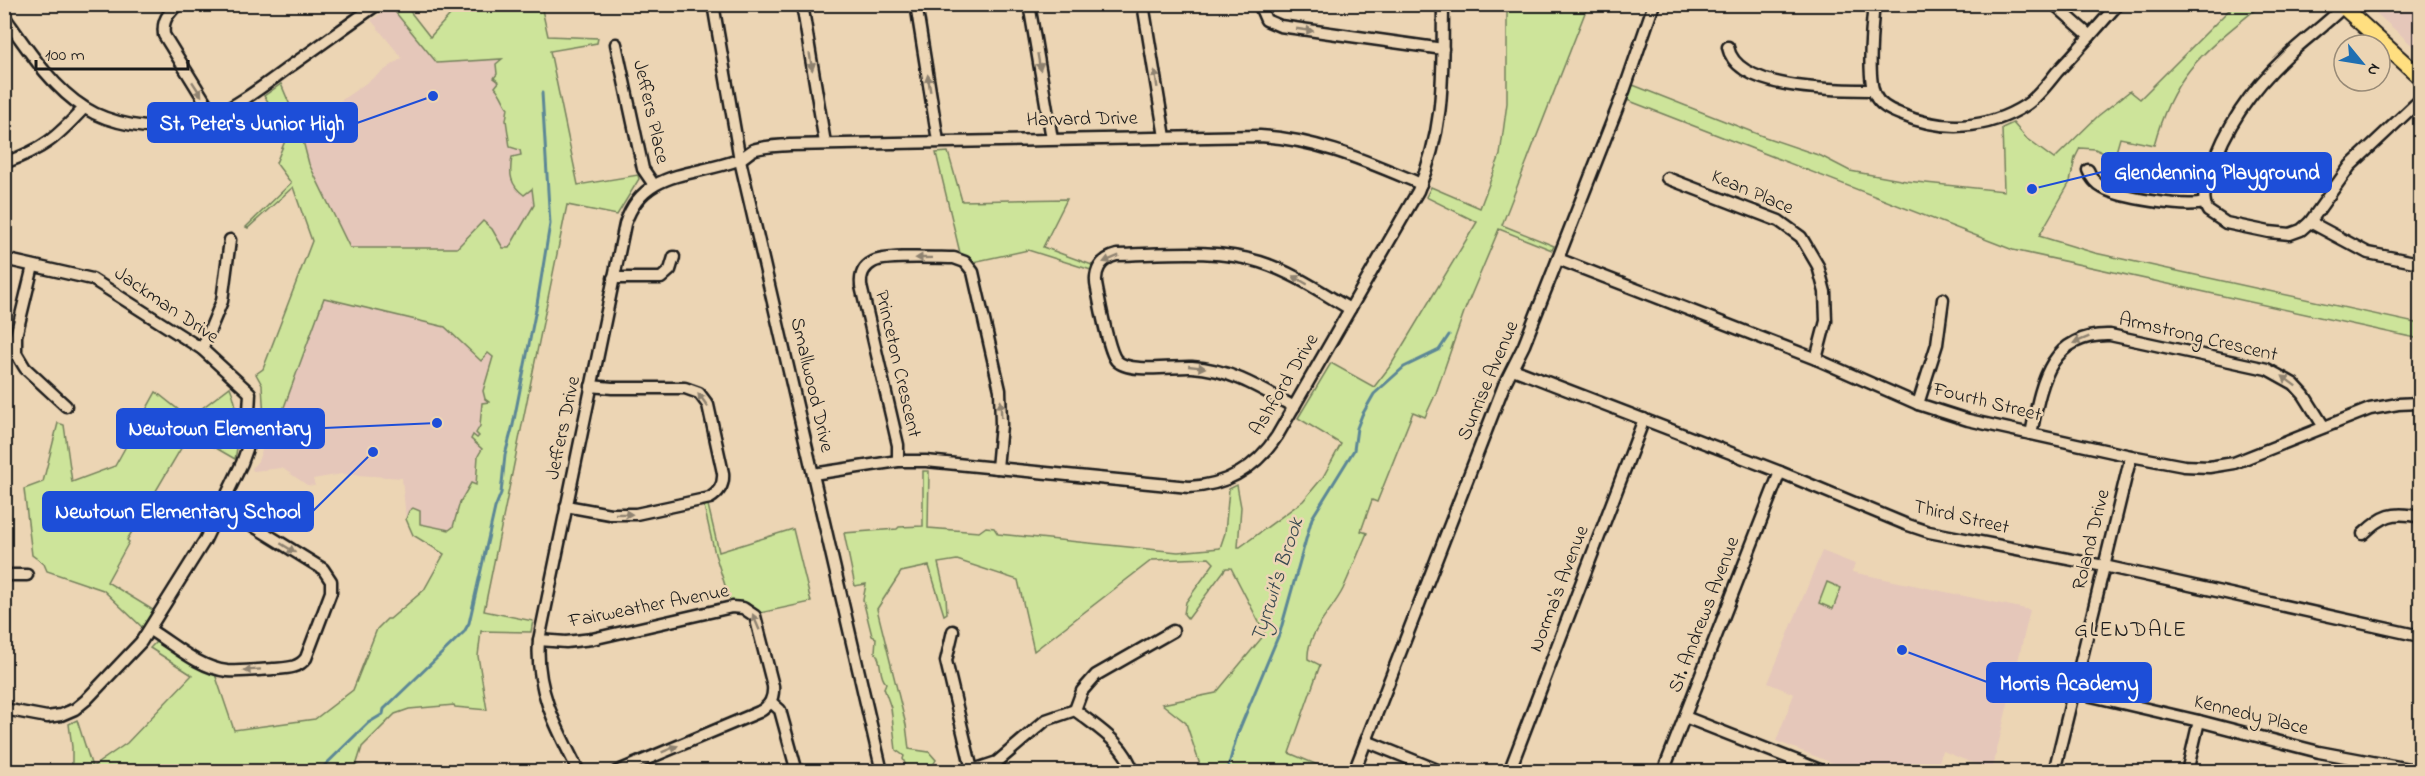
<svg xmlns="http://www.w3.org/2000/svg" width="2425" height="776" font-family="'Indie Flower',sans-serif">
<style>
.built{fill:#e5c7ba}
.green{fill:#cde49a;stroke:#74805b;stroke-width:1.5}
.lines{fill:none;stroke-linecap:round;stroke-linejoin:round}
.stream{stroke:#5c8796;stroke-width:3}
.minor-casing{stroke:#1c1c1c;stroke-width:15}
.major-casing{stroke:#1c1c1c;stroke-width:18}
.minor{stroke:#ecd5b4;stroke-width:10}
.major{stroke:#ffdf80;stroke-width:14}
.oneway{fill:#8e8270}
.labels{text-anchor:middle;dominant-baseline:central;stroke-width:5;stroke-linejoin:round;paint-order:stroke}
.street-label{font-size:20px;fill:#1c1c1c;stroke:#ecd5b4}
.water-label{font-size:21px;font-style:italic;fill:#37484f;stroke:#ecd5b4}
.quarter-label{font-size:22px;letter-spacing:1.5px;fill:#1c1c1c;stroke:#ecd5b4}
.leader{fill:none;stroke:#1d4ed8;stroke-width:2}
.callout-dot{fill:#1d4ed8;stroke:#ecd5b4;stroke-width:2}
.callout{fill:#1d4ed8;stroke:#1d4ed8;stroke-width:2}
.callout-label{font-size:21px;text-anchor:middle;font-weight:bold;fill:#fff}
</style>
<rect width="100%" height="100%" fill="#ecd5b4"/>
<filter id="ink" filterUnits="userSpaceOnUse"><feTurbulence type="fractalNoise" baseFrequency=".0167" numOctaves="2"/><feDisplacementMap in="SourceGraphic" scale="12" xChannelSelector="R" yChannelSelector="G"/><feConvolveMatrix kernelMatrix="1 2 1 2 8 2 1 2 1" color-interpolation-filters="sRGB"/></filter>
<g filter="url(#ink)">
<g class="built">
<path d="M2367,5H2420V53L2402,36Z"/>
<path d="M391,7L437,63L513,58L534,205L509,248H349L309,164L300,129L402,58L371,20Z"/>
<path d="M324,298L507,342L460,562L424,590L444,554L413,535L409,528L406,519L402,478L342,474L313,479L315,486L307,485L282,468L253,471L252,468L258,461L265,442L264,419L279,421Z"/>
<path d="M1822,551L1855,564L1852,572L2030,610L1992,771L1943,751L1935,771H1853L1776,741L1794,694L1768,683Z"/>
</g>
<g class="green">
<path d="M394,5H405L430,37L459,5H541L548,36L598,38L597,43L550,51L578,185L638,175L639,179L617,215L567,205L484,611L533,621L531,632L481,631L478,656L487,710L455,707L454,705L409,709L395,714L362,747L356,766L380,772L72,771V747L69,724L77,720L92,767L127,743L192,675L150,648L156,642L194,665L215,674L234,730L315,719L353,690L377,629L387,619H390L424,590L444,554L413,535L406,519L409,511L413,508L420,511V524L449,530L453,527L460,502L471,483L476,485L478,456L482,449L471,439L473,435L477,438L479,436L476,433L480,426L482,403L489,402L485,399L483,391L493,357L488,353L481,361L445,327L324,298L279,421L264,419L262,385L256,374L263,369L312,241L293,187L248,228L246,227L291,183L276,163L289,131L264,96L281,84L300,129L309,164L350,248H457L483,221L492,229L503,248H509L534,205L532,189L524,195C510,185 509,174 512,157L521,155L520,150L510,147L506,120L508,108C504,104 502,95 495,87L499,82L494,78L497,74L496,64L502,59L437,63L391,7Z"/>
<path d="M1507,5H1588L1502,225L1554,246L1552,250L1499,229L1464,312L1436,393L1425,417L1413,412L1377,502L1372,500L1361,531L1367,533C1359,552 1351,571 1343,589C1333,610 1306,634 1308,659L1320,665L1289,753L1332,771H1202L1186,723L1162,704L1216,693L1265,634L1231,568H1226L1188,619L1184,614L1186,602L1214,563L1209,558L1152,560L1034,651L1018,580L957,560L938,563L946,597L947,613L944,615L929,566L901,572L877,609L906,725L909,749L929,752L936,760C931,771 916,771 907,768L903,759L904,756L896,750L891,708L884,688L886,683C878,676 883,661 875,652L876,638L872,636L863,600L866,584L855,586L844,533L897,529L899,527L923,526V471H929L928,528L979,532L986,527L994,528L998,534L1178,552L1220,548L1225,533L1229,489L1237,485L1241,507L1238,547H1240L1303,501L1323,477L1341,444L1298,418L1331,363L1374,387L1391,365L1477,222L1426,197L1431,187L1480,208L1500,155L1507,103Z"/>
<path d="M2234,5H2261C2206,50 2173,72 2154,145L2120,138L2108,180V155L2095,149L2080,148L2075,158L2070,182L2039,236L2095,253L2420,324V339L2013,250L1627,100L1633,85L1765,137L1821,156L1850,171L1906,181L2004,191L2002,128L2013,123L2027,139L2054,159L2098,116L2130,91L2140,99Z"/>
<path d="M948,152L962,201L1067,199L1043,247L1092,265L1091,270L1028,250L973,262L960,253L936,153Z"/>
<path d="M230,387C239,407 240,438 235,459L190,433L127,540L129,542L107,582L153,610L143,628L103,590L47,571L44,564L32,555L24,489L43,482L58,423L64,425L72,482L115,466L156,392L189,418Z"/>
<path d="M708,505L719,552L793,529L811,602L760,613L748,603L730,601L715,554L704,506Z"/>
<path d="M1827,582L1841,588L1833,609L1819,603Z"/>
</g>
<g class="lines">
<g class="stream">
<path d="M318,772L368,723L383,714L384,709L464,632L469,623L495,508L501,493L505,455L513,425L537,304L550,224L542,93"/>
<path d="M1227,772L1237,735L1280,632L1312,518L1354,450L1357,428L1362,415L1374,394L1404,367L1439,350L1449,335"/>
</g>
<defs>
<g id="minor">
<path d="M178,4C168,14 162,20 164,35L214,116"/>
<path d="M713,4L740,160L882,772"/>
<path d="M802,4L825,143"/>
<path d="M916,4L938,141"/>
<path d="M1029,4L1052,139"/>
<path d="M1143,4L1165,137"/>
<path d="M1259,4L1266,20L1280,26L1443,49"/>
<path d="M1874,4C1872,23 1867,79 1875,95C1879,105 1890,110 1900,114C1942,132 1987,130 2026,105C2038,97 2048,83 2057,72C2078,50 2098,27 2118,4"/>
<path d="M2054,4L2090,36"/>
<path d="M2343,7C2325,25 2305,39 2287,56C2253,88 2225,127 2211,171C2207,184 2200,199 2208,211L2226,223L2269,232L2290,234L2301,230L2310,222L2350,166L2420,100"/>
<path d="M4,16C26,47 52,88 85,108C99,117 116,122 132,125C199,138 241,102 292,65C321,45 349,24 378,4"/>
<path d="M616,44L643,169L654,185"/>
<path d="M1728,47C1736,91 1838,90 1873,90"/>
<path d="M4,163C44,149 56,138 84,108"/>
<path d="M2088,170C2091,178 2096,184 2103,188C2120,198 2185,208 2204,203"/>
<path d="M1667,178L1779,221L1801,237L1818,266L1825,292L1826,321L1816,359"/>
<path d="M2310,222L2368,253L2420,263"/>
<path d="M4,259L92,279L202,349L250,393L247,449L242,463L205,540L141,642L86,700L75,709L61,715L47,717L4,709"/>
<path d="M1558,259L1816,359L1918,404L1968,420L2131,456L2184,466L2209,467L2234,463L2370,409L2398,404L2420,403"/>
<path d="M33,266L16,336V353L25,368L66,406"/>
<path d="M613,278H661L670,270L674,257"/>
<path d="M202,349L222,301L230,240"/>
<path d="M1513,369L1780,472L1905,524L1929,532L2104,566L2420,636"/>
<path d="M1918,404L1937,344L1943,299"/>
<path d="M1294,407C1262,389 1230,369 1192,367C1174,366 1128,374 1116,360C1108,350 1100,304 1097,289C1093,272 1100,259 1117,255C1164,254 1215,248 1260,262C1292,272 1321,292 1350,309"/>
<path d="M2031,434C2041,386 2048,333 2110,335L2267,369L2294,384L2304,395L2324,427"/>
<path d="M898,461V445L861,286C860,276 863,267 873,262C884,255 938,258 954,258L965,262L973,272L1000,390L1001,425L997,468"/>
<path d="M813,474L898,461H926L1189,487C1227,485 1256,468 1277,436L1418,191C1446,124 1442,75 1443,4"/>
<path d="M566,506L610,514H636L710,498C720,492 724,484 723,473L708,405L699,393L685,388H612L591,386"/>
<path d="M2363,534C2383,515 2393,511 2420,517"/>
<path d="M4,575H27"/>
<path d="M150,630C173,644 199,668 227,671C242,672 258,670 273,669C285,668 298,669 306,658L331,592V581L323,569L221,506"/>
<path d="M953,631L946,661L972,770"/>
<path d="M539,640L566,642L592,639L732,607L743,608L755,616L773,686C774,698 770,706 759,712L616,772"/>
<path d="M2074,692L2199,721L2319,752L2420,771"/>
<path d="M771,702L780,710L797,772"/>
<path d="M1075,710L1082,691L1096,675L1173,631"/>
<path d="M1685,717L1825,772"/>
<path d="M1366,741L1442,772"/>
<path d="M579,772C557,729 535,690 539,640L625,224C643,169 693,177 738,160C744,158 748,153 753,150C763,146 779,146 790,145L1260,136C1318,139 1368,162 1421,184"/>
<path d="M967,772L997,762L1046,720L1075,710C1096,727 1125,743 1133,772"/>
<path d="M1354,772L1504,385L1524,345L1624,91L1654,4"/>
<path d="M1509,772L1644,419"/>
<path d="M1663,772L1780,472"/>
<path d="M2054,772L2131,456"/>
<path d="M2187,772L2199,721"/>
</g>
<path id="major" d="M2340,4L2420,77"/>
</defs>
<use href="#minor" class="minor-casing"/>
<use href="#major" class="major-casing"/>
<use href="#minor" class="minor"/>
<use href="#major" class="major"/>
</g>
<defs><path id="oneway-solid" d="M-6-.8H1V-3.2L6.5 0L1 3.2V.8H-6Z" transform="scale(1.5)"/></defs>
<g class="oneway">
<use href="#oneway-solid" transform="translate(1305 30) rotate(8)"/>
<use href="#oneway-solid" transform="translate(811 62) rotate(81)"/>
<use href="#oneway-solid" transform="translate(1039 62) rotate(80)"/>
<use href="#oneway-solid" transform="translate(1156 79) rotate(-99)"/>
<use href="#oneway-solid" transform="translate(929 83) rotate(-99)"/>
<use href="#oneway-solid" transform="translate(197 89) rotate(57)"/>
<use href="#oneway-solid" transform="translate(924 258) rotate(179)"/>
<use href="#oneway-solid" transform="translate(1111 259) rotate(157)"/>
<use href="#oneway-solid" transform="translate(1300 280) rotate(-150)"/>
<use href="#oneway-solid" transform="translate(2081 340) rotate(158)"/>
<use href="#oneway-solid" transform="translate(1197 367) rotate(6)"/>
<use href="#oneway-solid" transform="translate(2289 381) rotate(-143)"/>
<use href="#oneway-solid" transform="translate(703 400) rotate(-126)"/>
<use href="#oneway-solid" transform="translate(1001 409) rotate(-92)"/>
<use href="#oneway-solid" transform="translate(624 514) rotate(1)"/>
<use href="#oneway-solid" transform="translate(288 548) rotate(32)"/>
<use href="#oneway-solid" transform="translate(756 622) rotate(-113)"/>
<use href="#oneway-solid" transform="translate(252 670) rotate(176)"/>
<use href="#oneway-solid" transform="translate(670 749) rotate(-22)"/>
</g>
</g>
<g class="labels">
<g class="street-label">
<text transform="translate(650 112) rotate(77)">Jeffers Place</text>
<text transform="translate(1082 120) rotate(-1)">Harvard Drive</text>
<text transform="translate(1752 193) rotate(23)">Kean Place</text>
<text transform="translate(166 306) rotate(34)">Jackman Drive</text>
<text transform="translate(2198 338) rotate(13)">Armstrong Crescent</text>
<text transform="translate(897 364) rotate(77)">Princeton Crescent</text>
<text transform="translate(1489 381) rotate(-67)">Sunrise Avenue</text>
<text transform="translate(811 385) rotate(77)">Smallwood Drive</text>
<text transform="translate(1285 385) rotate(-59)">Ashford Drive</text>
<text transform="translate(1987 403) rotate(14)">Fourth Street</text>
<text transform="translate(564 428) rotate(-78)">Jeffers Drive</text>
<text transform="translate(1961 518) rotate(13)">Third Street</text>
<text transform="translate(2092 540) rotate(-76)">Roland Drive</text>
<text transform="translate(1560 589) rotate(-69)">Norma's Avenue</text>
<text transform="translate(649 607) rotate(-11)">Fairweather Avenue</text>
<text transform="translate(1705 615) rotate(-69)">St. Andrews Avenue</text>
<text transform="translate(2251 716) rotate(14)">Kennedy Place</text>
</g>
<g class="water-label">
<text transform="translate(1278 580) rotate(-72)">Tyrrwit's Brook</text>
</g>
<g class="quarter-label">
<text x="2131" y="631">GLENDALE</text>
</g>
</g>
<path class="leader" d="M433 96L357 123M2032 189L2102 172M437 423L324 428M373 452L313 511M1902 650L1987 682"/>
<g class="callout-dot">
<circle cx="433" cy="96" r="6"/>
<circle cx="2032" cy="189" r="6"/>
<circle cx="437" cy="423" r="6"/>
<circle cx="373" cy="452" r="6"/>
<circle cx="1902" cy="650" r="6"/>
</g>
<g class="callout">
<rect x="148" y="103" width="209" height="39" rx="6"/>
<rect x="2102" y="153" width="229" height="39" rx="6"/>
<rect x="117" y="409" width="207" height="39" rx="6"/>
<rect x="43" y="492" width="270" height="39" rx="6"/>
<rect x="1987" y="663" width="164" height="39" rx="6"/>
</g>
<g class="callout-label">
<text x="252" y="130">St. Peter's Junior High</text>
<text x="2217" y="179">Glendenning Playground</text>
<text x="220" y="435">Newtown Elementary</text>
<text x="178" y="518">Newtown Elementary School</text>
<text x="2069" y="690">Morris Academy</text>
</g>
<rect width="2425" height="776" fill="none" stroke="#ecd5b4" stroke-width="24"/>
<rect x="12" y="12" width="2401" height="752" fill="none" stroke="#1c1c1c" stroke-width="2" filter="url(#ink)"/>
<g transform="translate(2362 63) rotate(120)"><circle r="28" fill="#ecd5b4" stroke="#998b77" stroke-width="1.5"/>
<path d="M0-4.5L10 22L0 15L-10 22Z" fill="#1f6fb2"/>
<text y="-9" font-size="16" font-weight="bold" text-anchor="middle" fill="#1c1c1c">N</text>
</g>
<path d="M36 60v9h152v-9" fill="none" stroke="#1c1c1c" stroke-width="3"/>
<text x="45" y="60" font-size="18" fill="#1c1c1c" stroke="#ecd5b4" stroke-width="4.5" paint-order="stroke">100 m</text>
</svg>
